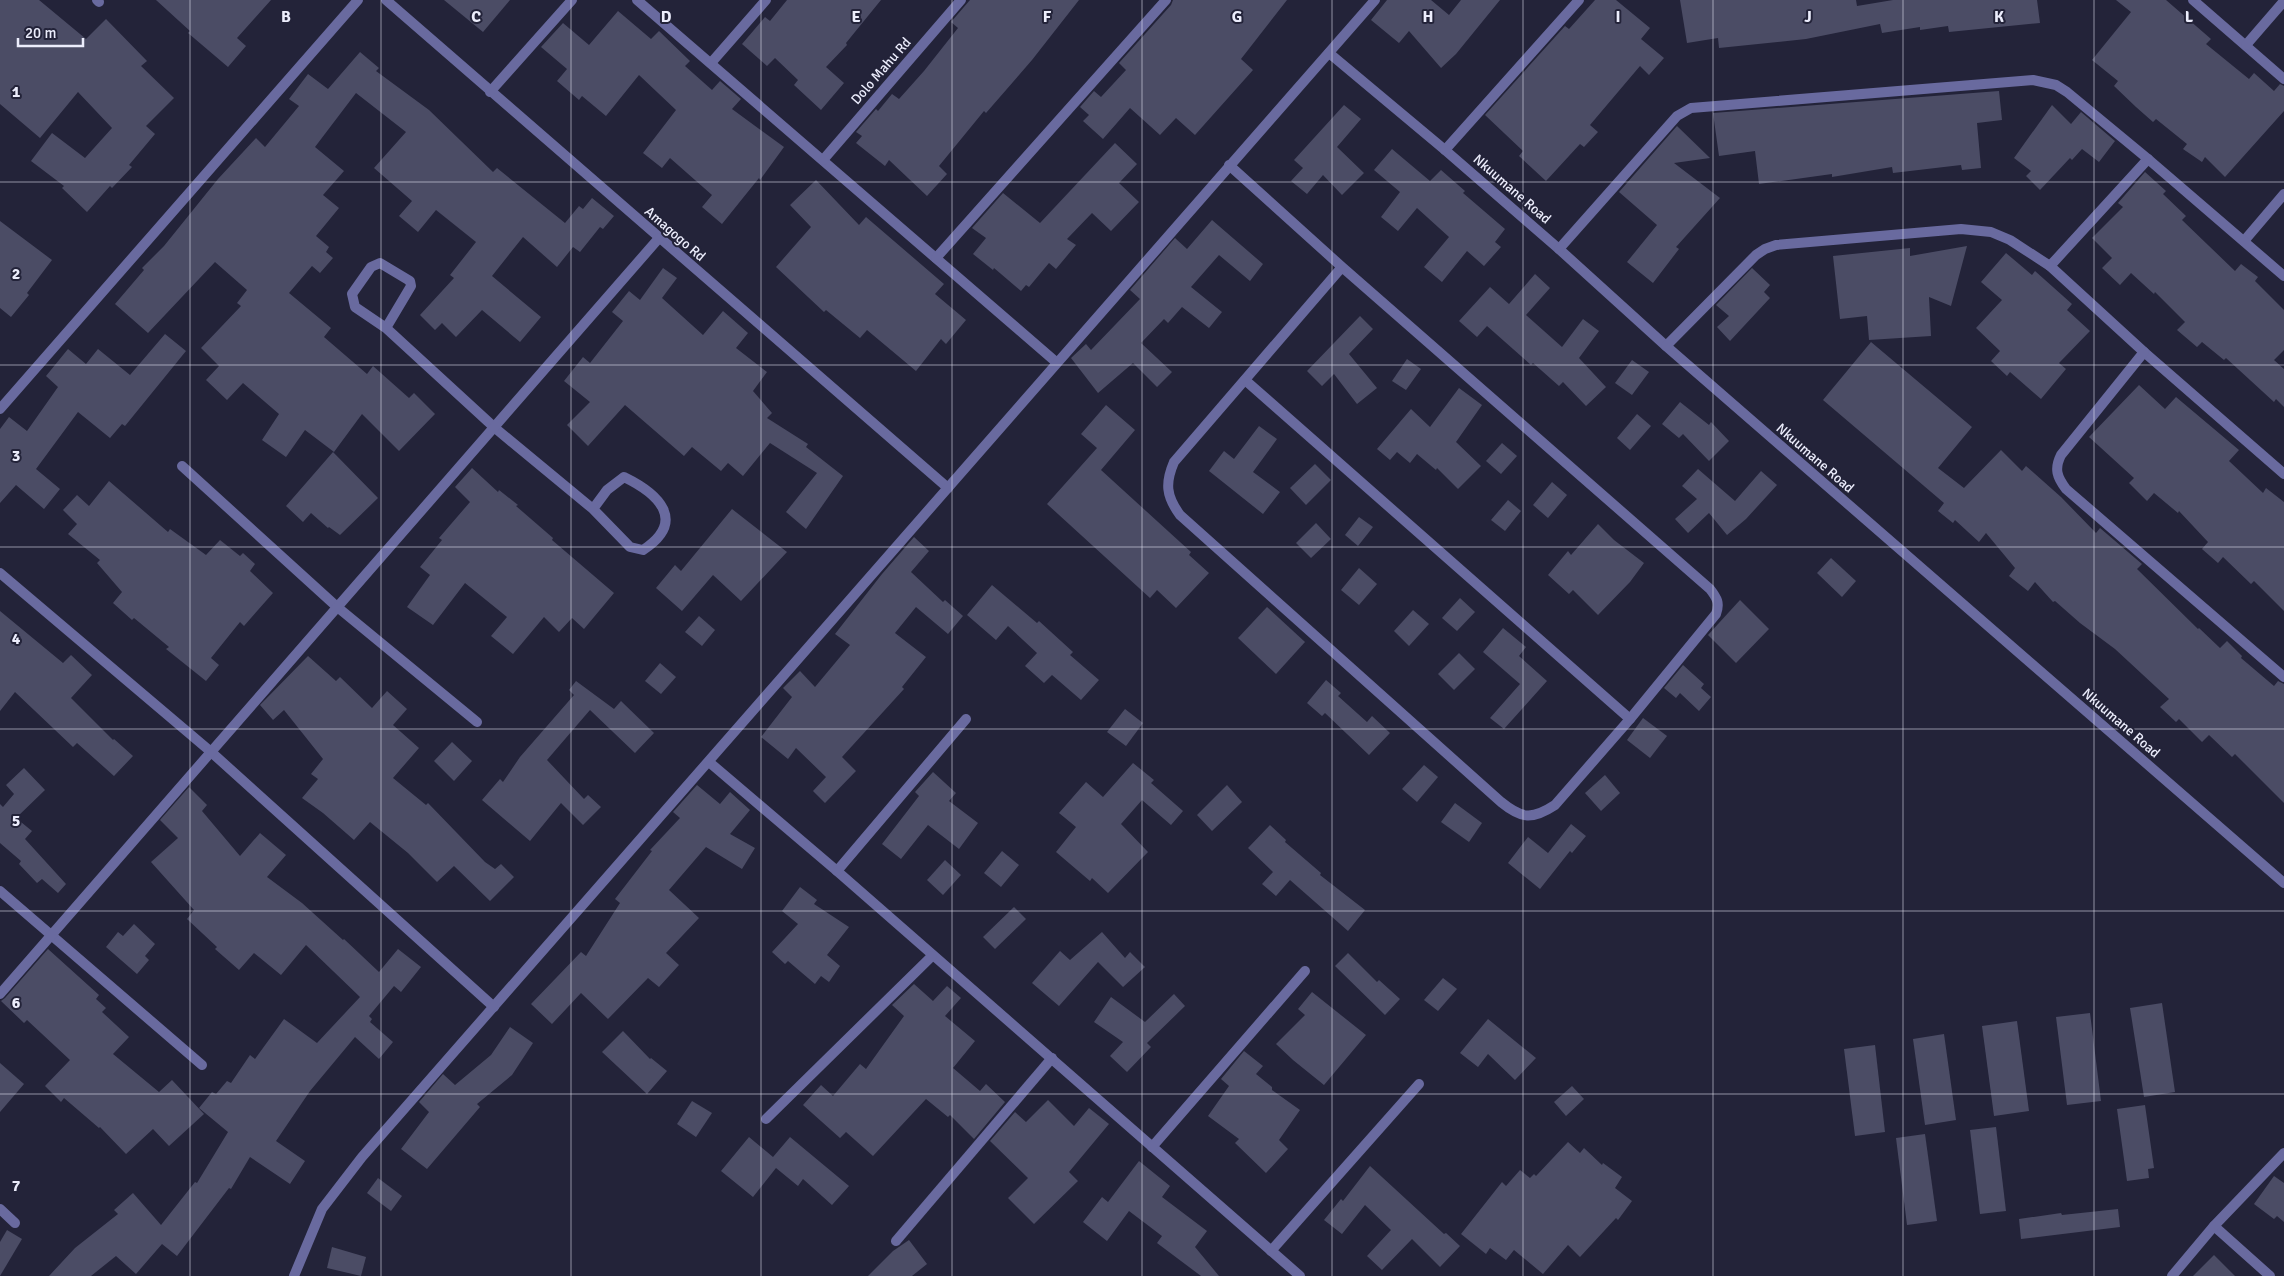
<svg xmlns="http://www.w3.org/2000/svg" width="2284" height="1276" font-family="Signika,sans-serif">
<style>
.building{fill:#4b4c65}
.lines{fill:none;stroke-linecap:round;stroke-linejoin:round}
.minor{stroke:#696a9f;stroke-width:10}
.grid{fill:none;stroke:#ecedfc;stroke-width:1;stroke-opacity:0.55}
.labels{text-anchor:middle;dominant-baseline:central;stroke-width:4;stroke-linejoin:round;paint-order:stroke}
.street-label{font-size:14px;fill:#ecedfc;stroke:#232339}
.grid-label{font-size:16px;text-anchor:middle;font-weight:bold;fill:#ecedfc;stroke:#232339;stroke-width:4;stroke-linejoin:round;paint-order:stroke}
</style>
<rect width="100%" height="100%" fill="#232339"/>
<g class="building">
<path d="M0,0H39L86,39L106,19L147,61L141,66L174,98L146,126L155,134L129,165L132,167L112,188L110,186L87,212L62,188L64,186L31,161L52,133L85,158L112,128L78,92L40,138L0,104Z"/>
<path d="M156,0H271L237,38L246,46L228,67L188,33L190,31Z"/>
<path d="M444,0H510L483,32Z"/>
<path d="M787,0H881L846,43L847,45L826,67L844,83L821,110L794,85L798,80L775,58L767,66L742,44L765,17L770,21Z"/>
<path d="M970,0H1079L1032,60L986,113L984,111L939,166L947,174L927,196L889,160L885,166L856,143L862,136L856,132L876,109L878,111L892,94L899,99L924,71L958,28L951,22Z"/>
<path d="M1173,0H1287L1241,59L1253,70L1195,135L1176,118L1160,135L1130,108L1103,139L1083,121L1089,115L1080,107L1094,91L1101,97L1126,70L1119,63L1171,5Z"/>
<path d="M1387,0H1431L1449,15L1461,0H1500L1456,54L1441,68L1409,31L1399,43L1371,20Z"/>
<path d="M1595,0H1616L1650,28L1641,39L1664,58L1649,75L1640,66L1590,125L1598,132L1584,147L1580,144L1546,181L1519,156L1523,151L1485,115L1565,26L1569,29Z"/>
<path d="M1680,0H1856L1857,6L1893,0H2037L2040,23L1949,32L1948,26L1920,30V27L1882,33L1880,24L1806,39L1719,48L1718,38L1687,43Z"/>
<path d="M2116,0H2166L2211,39L2206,44L2249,79L2254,73L2274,91L2280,84L2284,86V111L2225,177L2205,157L2202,162L2183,149L2187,144L2156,119L2153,122L2136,107L2114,86L2118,81L2092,60L2131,12Z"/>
<path d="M618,11L651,39L659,31L690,61L685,66L712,90L720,81L741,99L732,109L784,147L760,180L759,178L722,224L702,207L712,195L670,158L662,168L643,153L676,110L639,75L606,116L582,96L579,100L557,81L567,69L541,47L563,23L589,45Z"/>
<path d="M360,52L379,68L376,71L429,110L493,172L497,168L565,223L579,206L583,209L592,198L614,216L603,229L600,227L580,252L573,247L557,267L523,237L492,276L541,317L520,342L482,310L456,337L442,323L435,330L420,315L454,278L450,275L476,242L436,210L418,232L399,216L412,201L374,168L406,132L356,93L315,147L344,171L323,195L339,208L316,236L329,247L326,252L333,258L320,273L312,266L289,293L331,328L324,337L367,374L373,366L409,398L414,393L435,414L399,451L362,414L334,452L305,430L286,457L262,440L279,414L243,383L227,400L206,380L219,366L201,348L241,306L237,303L247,290L215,262L148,333L115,304L144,270L142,268L164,246L218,179L256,138L265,147L299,106L289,99L308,74L328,89Z"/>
<path d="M1999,91L2002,120L1977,123L1981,168L1962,170L1961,165L1893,173L1892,167L1832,177V174L1759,184L1755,151L1719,156L1713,113Z"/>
<path d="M1344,105L1361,119L1337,147L1364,173L1342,195L1323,175L1307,194L1291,181L1303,168L1294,160Z"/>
<path d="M2052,105L2071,124L2081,112L2115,141L2099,162L2082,149L2072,160L2070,158L2040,190L2026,176L2031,171L2014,158Z"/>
<path d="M1677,126L1710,158L1674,163L1720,198L1676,247L1679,249L1653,283L1627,262L1657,225L1619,192Z"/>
<path d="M1115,143L1137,164L1119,183L1139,202L1111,231L1092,213L1067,239L1076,245L1056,269L1049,263L1029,287L1026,285L1021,291L994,268L993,270L973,254L986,238L972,228L1003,193L1040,223Z"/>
<path d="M1392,149L1430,181L1441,170L1465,191L1463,193L1505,229L1495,242L1501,247L1484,266L1467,251L1442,282L1424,267L1449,237L1417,208L1398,231L1381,217L1400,192L1374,170Z"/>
<path d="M2145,172L2166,191L2163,194L2186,216L2182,220L2235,271L2241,264L2258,277L2255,281L2284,310V350L2274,360L2284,369V407L2276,399L2274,402L2226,358L2224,360L2202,342L2197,347L2177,330L2185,322L2155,292L2154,294L2131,273L2120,285L2102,268L2112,258L2092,238L2123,207L2118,203Z"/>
<path d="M816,180L859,225L866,217L944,284L935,294L966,320L946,344L941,339L916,371L867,330L860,338L826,310L824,312L776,267L811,227L790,205Z"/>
<path d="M1212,220L1263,264L1250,281L1219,255L1191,287L1222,312L1209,328L1182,307L1168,323L1164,319L1141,343L1172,372L1157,387L1133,363L1098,393L1071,358L1086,344L1091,350L1140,299L1130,290L1175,238L1187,249Z"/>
<path d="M0,221L52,260L27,293L29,295L11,317L0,308Z"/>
<path d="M1967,246L1951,306L1929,297L1931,336L1869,340L1867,316L1840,319L1833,256L1910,248V256Z"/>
<path d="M2006,253L2032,275L2035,271L2072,304L2067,310L2090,331L2059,363L2066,369L2041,399L2010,372L2007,376L1991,361L2000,351L1976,328L2002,300L1981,282Z"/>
<path d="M663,268L677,278L662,298L703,335L723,311L748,333L736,348L767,372L753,391L772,413L767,418L808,444L806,447L843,476L806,529L786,512L817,473L770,443L743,476L728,463L721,471L692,447L684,456L625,405L588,446L567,425L590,402L564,381L583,357L590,363L623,321L612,312L629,291L640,300Z"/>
<path d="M1752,268L1770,285L1764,292L1770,298L1730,341L1717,327L1729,316L1716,305Z"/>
<path d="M1535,274L1550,288L1526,315L1562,347L1583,319L1599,331L1579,358L1606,387L1586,406L1563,382L1559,386L1533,363L1531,365L1487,326L1477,337L1459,321L1490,287L1509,304Z"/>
<path d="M1360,316L1373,329L1349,354L1377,388L1357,404L1334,374L1322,386L1307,371Z"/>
<path d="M165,334L186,351L125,426L122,424L110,438L78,412L36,469L60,489L44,509L16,485L0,503V429L9,417L27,431L58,387L46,376L68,349L86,364L98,349L130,375Z"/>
<path d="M1871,342L1972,427L1938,468L1964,488L2001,450L2022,471L2026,466L2061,497L2096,533L2100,528L2142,564L2137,569L2198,629L2199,628L2220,648L2227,641L2242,656L2241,658L2274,686L2278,681L2284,684V803L2235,754L2232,757L2209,735L2202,742L2179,719L2176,722L2160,707L2169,699L2115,649L2080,623L2055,601L2053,602L2035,582L2028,591L2009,576L2015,568L1986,533L1979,542L1955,520L1953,523L1938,511L1944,503L1823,400Z"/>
<path d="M1407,359L1421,369L1406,390L1392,381Z"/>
<path d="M1632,360L1649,372L1632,395L1615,383Z"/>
<path d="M2139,385L2165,409L2176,397L2239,450L2229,461L2263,493L2266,488L2284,502V611L2254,581L2251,584L2223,557L2218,563L2202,549L2208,542L2179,511L2178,513L2154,493L2147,501L2129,483L2134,478L2089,437Z"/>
<path d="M1459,388L1482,405L1456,442L1481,466L1458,489L1437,468L1436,470L1417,454L1410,463L1397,452L1390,460L1377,449L1411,409L1430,427Z"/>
<path d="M1680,402L1709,425L1711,422L1729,441L1709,461L1683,434L1679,438L1662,424Z"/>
<path d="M1106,405L1135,430L1101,470L1191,552L1189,555L1209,573L1176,608L1157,590L1150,598L1047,504L1097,448L1081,434Z"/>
<path d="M1637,414L1651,426L1630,450L1617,438Z"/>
<path d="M1259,426L1277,439L1253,472L1280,492L1263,514L1209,471L1224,451L1234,459Z"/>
<path d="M1502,443L1517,456L1501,474L1486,461Z"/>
<path d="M333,452L378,498L340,535L329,527L328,528L311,513L303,522L286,506Z"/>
<path d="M1315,464L1331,480L1306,505L1290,488Z"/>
<path d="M472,468L498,492L499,490L518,505L516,506L553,538L552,540L614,593L584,629L572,618L559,632L544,617L513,654L491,636L507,617L465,583L433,625L407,607L430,575L420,567L442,540L439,538L470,502L455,487Z"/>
<path d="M1698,469L1735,501L1761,471L1777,485L1746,519L1727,535L1709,513L1688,533L1675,519L1697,499L1682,486Z"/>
<path d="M109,481L168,532L170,529L206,555L220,540L240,556L243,553L255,564L250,571L273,593L244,626L240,622L211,658L219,665L206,681L166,649L169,647L134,618L132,620L113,603L122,592L97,563L100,560L68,534L77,524L63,510L77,495L89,506Z"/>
<path d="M1552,482L1567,495L1548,518L1533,505Z"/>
<path d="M1508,500L1521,511L1505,531L1491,520Z"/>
<path d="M732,509L787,552L741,601L713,575L682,611L656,588L675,565L681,571Z"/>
<path d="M1359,517L1373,527L1358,546L1345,535Z"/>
<path d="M1316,523L1331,539L1311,558L1296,543Z"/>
<path d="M1598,524L1614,540L1644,563L1630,582L1598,615L1573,590L1569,594L1548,575L1568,551L1571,555Z"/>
<path d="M914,537L929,551L911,572L943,602L945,600L963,616L948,634L916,607L895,633L926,657L902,687L904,689L842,757L856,771L825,803L813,791L826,777L796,748L788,759L761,737L792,697L783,688L800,671L815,687L850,645L835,634L882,574Z"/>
<path d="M1831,558L1856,581L1842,597L1817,573Z"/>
<path d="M1359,568L1377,584L1359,605L1341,590Z"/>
<path d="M992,585L1037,623L1039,621L1073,652L1070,655L1099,680L1081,700L1052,675L1044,683L1025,666L1037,653L1008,626L996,640L967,615Z"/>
<path d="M1460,598L1475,612L1457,631L1442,618Z"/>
<path d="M1740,600L1769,629L1736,663L1708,635Z"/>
<path d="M1267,607L1305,642L1276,674L1238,638Z"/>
<path d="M1413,610L1429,624L1409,646L1394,631Z"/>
<path d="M0,611L63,663L71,655L92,675L71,698L113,740L114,739L133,756L114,776L77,743L73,747L15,692L0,711Z"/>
<path d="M699,616L715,630L702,646L685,632Z"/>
<path d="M1503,628L1526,647L1519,656L1547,681L1504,729L1490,718L1520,684L1483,652Z"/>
<path d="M1459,653L1475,669L1454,690L1438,674Z"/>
<path d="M308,656L336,681L340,677L372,708L387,691L407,709L393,725L419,748L393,778L426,805L428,803L485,862L495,869L501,864L514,877L490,901L454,866L437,882L408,853L370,822L354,840L323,813L302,798L318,779L311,774L323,759L284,710L273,720L260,705Z"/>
<path d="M660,663L676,677L661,694L645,681Z"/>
<path d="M1683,665L1704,684L1701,688L1711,697L1699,711L1680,693L1676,698L1664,688Z"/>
<path d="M1326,680L1341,693L1338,696L1367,722L1372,716L1390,733L1369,755L1325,713L1322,716L1307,703Z"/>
<path d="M576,681L614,709L621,701L654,733L635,753L590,710L547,760L584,799L588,795L601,807L583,825L561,803L530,841L482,800L500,779L503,782L520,757L574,695L569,690Z"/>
<path d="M1125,709L1143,723L1126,746L1107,732Z"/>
<path d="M1643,718L1667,736L1650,758L1627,740Z"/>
<path d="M452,742L472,761L454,781L434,761Z"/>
<path d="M1133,763L1154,780L1151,783L1183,811L1171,825L1142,800L1121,824L1148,852L1108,893L1092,878L1090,881L1056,852L1076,827L1059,813L1086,782L1103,797Z"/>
<path d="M1424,765L1438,777L1417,802L1402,789Z"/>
<path d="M24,768L45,790L16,818L32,831L25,839L66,884L58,893L42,879L37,883L19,864L21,861L0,843V804L3,807L14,794L6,785Z"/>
<path d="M933,772L956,793L949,801L978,823L959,849L928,825L901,859L882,844L919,796L915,792Z"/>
<path d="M1605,775L1620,793L1601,811L1585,793Z"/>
<path d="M697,785L720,804L730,792L750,810L730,834L755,848L742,869L706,847L669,890L699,918L666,953L679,965L659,987L648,978L608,1019L581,993L552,1024L531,1004L581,952L586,956L620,903L615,899L652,851L650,850L680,818L673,812Z"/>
<path d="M1227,785L1242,802L1212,831L1197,815Z"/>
<path d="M189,787L207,805L202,811L240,856L260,833L286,855L267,877L302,903L343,940L344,939L379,972L398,949L421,967L401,992L394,986L369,1016L372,1019L370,1022L393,1042L379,1059L355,1037L310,1091L276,1141L305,1161L290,1184L250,1157L231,1189L229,1188L177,1256L162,1244L136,1274L116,1256L91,1276H49L75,1248L118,1214L114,1210L133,1193L161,1225L195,1182L197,1183L228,1132L199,1108L212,1092L216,1094L227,1081L231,1083L250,1055L255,1059L284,1019L317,1043L360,997L306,945L281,975L254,953L239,970L215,949L217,947L187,919L194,910L151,862L178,838L160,820Z"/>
<path d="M1455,803L1482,823L1469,842L1441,822Z"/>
<path d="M1571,824L1586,836L1572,853L1570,851L1540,889L1508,863L1528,837L1548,853Z"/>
<path d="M1270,825L1286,840L1285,842L1321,873L1320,875L1365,910L1348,931L1290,880L1276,896L1262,884L1273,872L1248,848Z"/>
<path d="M1002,851L1019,865L1001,887L984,873Z"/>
<path d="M945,860L961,875L943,895L927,880Z"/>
<path d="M800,887L817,900L814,904L849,927L827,955L840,966L829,982L821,976L815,984L788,961L785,964L772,952L798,924L782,911Z"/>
<path d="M1014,907L1026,919L995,949L983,937Z"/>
<path d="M134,924L155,944L145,956L149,960L137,974L106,947L118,932L123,936Z"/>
<path d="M1102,932L1125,958L1130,952L1145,967L1123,987L1098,962L1059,1006L1032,983L1060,951L1070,960Z"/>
<path d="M48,949L99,995L96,999L106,1008L102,1012L129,1037L113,1054L159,1092L172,1080L204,1114L169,1146L153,1129L126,1154L100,1127L99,1128L64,1098L61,1102L45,1086L70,1060L27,1020L24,1023L1,1001L5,998Z"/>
<path d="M1348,953L1377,982L1379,980L1400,999L1385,1015L1335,966Z"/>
<path d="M1443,978L1457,989L1438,1011L1424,1000Z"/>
<path d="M914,984L933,1001L947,986L961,998L945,1016L975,1041L953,1068L980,1091L986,1084L1005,1102L974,1139L950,1115L948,1117L926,1099L873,1156L846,1132L840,1138L803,1105L821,1085L833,1096L860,1064L866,1069L904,1016L892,1005Z"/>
<path d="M1312,992L1366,1035L1324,1085L1293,1060L1276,1044L1305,1015L1298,1009Z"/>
<path d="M1174,994L1185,1006L1147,1043L1151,1047L1127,1072L1110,1056L1123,1042L1094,1022L1111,997L1145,1022Z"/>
<path d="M2162,1003L2175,1092L2144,1097L2130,1008Z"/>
<path d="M2090,1013L2101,1101L2067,1105L2056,1017Z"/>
<path d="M1488,1019L1536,1058L1515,1080L1488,1054L1478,1067L1460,1053Z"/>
<path d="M2017,1021L2029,1111L1994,1116L1982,1026Z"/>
<path d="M510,1027L533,1043L512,1075L477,1104L480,1107L427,1169L401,1149L429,1112L419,1102L443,1074L455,1085L491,1055Z"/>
<path d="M623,1031L650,1059L651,1058L667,1071L647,1094L602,1052Z"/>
<path d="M1944,1034L1956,1120L1925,1125L1913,1039Z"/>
<path d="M1875,1045L1885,1132L1855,1136L1844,1049Z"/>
<path d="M1244,1051L1263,1066L1256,1074L1272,1087V1090L1300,1110L1279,1140L1288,1149L1266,1173L1235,1143L1239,1139L1208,1116L1229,1086L1221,1079Z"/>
<path d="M0,1063L24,1084L0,1112Z"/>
<path d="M1572,1086L1584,1099L1566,1116L1554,1102Z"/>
<path d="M1048,1100L1074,1126L1089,1108L1109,1124L1069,1172L1078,1181L1034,1224L1008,1198L1028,1178L990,1141L1015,1112L1026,1122Z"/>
<path d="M692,1101L712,1113L696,1137L677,1124Z"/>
<path d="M2145,1105L2154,1168L2148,1169L2149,1178L2127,1181L2117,1109Z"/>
<path d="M1996,1127L2006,1211L1980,1214L1970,1130Z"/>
<path d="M1925,1134L1937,1221L1907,1225L1896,1138Z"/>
<path d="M749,1137L773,1157L790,1137L849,1186L832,1205L803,1179L798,1186L776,1168L753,1197L721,1171Z"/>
<path d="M1568,1142L1580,1153L1584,1148L1602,1165L1603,1163L1622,1177L1615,1188L1632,1201L1618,1220L1616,1218L1580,1257L1568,1245L1543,1274L1514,1250L1506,1260L1490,1248L1486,1254L1461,1234L1502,1182L1506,1186L1520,1170L1530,1178L1534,1174L1536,1176Z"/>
<path d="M1139,1161L1170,1186L1162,1197L1207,1231L1195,1247L1219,1276H1201L1157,1243L1162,1236L1129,1211L1107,1241L1083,1222L1102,1197L1108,1202Z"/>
<path d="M1370,1166L1444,1234L1446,1233L1460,1246L1440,1267L1412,1239L1382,1270L1367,1256L1391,1230L1365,1205L1342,1234L1324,1220L1341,1199L1343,1201Z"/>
<path d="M2274,1176L2284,1183V1222L2277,1216L2274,1219L2254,1204Z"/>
<path d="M378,1178L402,1196L391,1211L367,1193Z"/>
<path d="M2118,1209L2120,1227L2021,1239L2019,1219L2061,1213L2062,1215Z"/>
<path d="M7,1230L22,1239L0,1276V1242Z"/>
<path d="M909,1240L927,1264L912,1276H868L893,1251Z"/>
<path d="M332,1247L366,1257L361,1276L327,1268Z"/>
<path d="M2214,1255L2235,1276H2193Z"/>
</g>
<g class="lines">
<g class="minor">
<path d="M97,0L99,2"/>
<path d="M386,0L948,488"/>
<path d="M637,0L1056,362"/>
<path d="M2193,0L2284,79"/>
<path d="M2246,45L2284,1"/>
<path d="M1329,53L1445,150L1559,249L1666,346L2284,883"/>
<path d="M711,63L766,0"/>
<path d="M490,92L572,0"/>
<path d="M1445,150L1579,0"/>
<path d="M823,160L961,0"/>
<path d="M1229,165L1342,267L1710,589C1717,598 1720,603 1716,614L1630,719L1555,805C1532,820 1522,819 1501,802L1180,515C1166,496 1165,483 1174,462L1342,267"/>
<path d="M2244,241L2284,194"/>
<path d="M1559,249L1677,116L1691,108L2033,80L2056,85L2067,92L2148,159L2284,276"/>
<path d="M936,258L1166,0"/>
<path d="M2050,266L2148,159"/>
<path d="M386,328L411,286L410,281L380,263L371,267L352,294L355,307L386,328L495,428L593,509L630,547L643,550C687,521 659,494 624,477L607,490L593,509"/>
<path d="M1666,346L1756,255L1765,249L1776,245L1961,229L1991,232L2010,240L2050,266L2144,352L2284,474"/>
<path d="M2144,352L2061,455C2054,469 2057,477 2066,489L2284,677"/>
<path d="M1245,380L1630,719"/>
<path d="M0,409L358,0"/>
<path d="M182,466L336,606L477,722"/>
<path d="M0,573L210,751L494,1007"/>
<path d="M709,762L837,871L1300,1276"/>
<path d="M837,871L966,719"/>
<path d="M0,891L202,1065"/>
<path d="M0,994C218,741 440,491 659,238"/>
<path d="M766,1119L932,956"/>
<path d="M1152,1147L1305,971"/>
<path d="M0,1209L15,1223"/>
<path d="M2214,1226L2270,1276"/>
<path d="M896,1241L1052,1058"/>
<path d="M1271,1251L1419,1084"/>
<path d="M294,1276L322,1209L362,1157L1375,0"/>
<path d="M2172,1276L2214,1226L2284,1153"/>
</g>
</g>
<path class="grid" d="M190,0V1276M381,0V1276M571,0V1276M761,0V1276M952,0V1276M1142,0V1276M1332,0V1276M1523,0V1276M1713,0V1276M1903,0V1276M2094,0V1276M0,182H2284M0,365H2284M0,547H2284M0,729H2284M0,911H2284M0,1094H2284"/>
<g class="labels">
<g class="street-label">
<text transform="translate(881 71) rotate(-49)">Dolo Mahu Rd</text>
<text transform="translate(1512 189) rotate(41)">Nkuumane Road</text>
<text transform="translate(675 234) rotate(41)">Amagogo Rd</text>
<text transform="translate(1815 458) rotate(41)">Nkuumane Road</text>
<text transform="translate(2121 723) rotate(41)">Nkuumane Road</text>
</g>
</g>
<g class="grid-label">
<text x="286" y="22">B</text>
<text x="476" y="22">C</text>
<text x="666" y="22">D</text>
<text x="856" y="22">E</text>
<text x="1047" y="22">F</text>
<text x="1237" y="22">G</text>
<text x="1428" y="22">H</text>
<text x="1618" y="22">I</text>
<text x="1808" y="22">J</text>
<text x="1999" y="22">K</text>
<text x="2189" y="22">L</text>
<text x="16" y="97">1</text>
<text x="16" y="279">2</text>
<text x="16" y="461">3</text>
<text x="16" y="644">4</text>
<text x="16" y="826">5</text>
<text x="16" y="1008">6</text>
<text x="16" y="1191">7</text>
</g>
<path d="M18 38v8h65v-8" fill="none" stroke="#ecedfc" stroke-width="2.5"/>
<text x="25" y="38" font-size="15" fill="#ecedfc" stroke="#232339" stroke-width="4" paint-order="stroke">20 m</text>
</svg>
